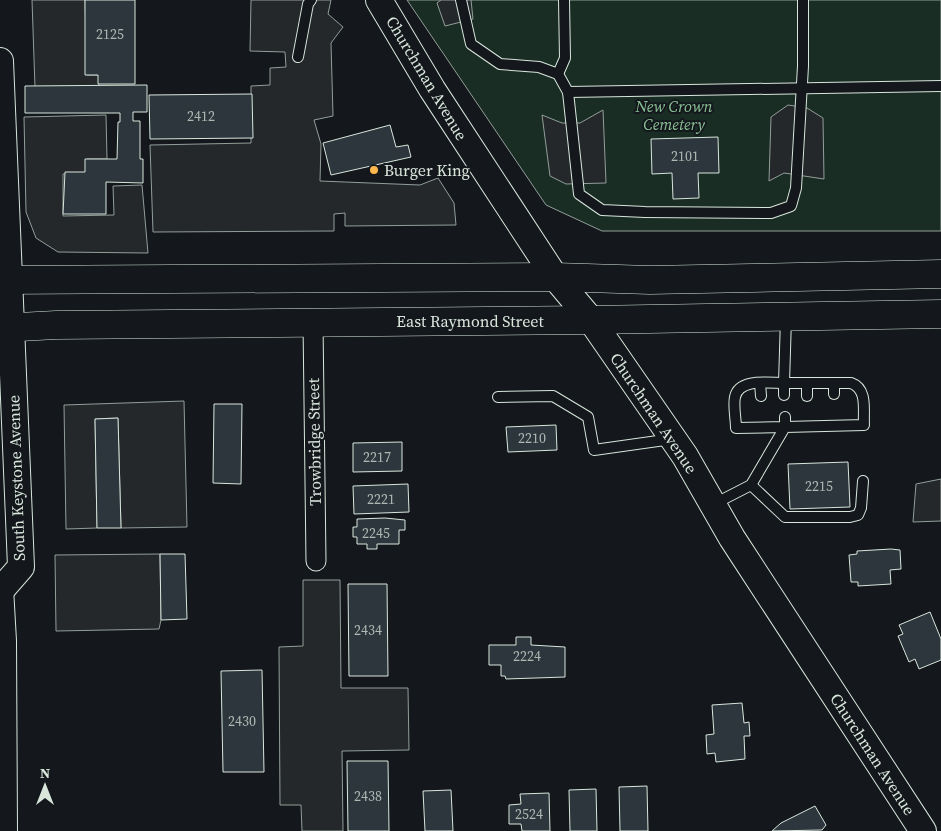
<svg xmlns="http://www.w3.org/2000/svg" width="941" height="831" font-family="'Source Serif 4',serif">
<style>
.green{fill:#1a2d24;stroke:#939e99}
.parking{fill:#24282b;stroke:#939e99}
.building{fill:#2c363c;stroke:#d8e6dc}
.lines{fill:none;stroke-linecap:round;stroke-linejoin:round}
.lane-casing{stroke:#d8e6dc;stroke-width:12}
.street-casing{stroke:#d8e6dc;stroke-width:21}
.secondary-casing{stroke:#d8e6dc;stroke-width:28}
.primary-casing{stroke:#d8e6dc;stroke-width:29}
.lane{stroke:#14181c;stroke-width:10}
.street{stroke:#14181c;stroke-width:19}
.secondary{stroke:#14181c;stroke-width:26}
.primary{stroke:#14181c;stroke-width:28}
.poi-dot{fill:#ffb74d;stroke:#14181c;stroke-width:2}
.labels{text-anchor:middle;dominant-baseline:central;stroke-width:4;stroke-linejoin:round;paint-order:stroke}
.number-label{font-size:14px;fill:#adbab4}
.street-label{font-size:16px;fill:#d8e6dc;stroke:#14181c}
.park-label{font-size:16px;font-style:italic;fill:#8ac095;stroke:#14181c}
.poi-label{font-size:16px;fill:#d8e6dc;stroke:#14181c;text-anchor:start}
</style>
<rect width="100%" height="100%" fill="#14181c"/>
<path class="green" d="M407,0H941V231H602L546,205Z"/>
<g class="parking">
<path d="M32,0H85L87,75H99V86L35,88Z"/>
<path d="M251,0H331L328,14L343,27L331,43L333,116L314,120L321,144L320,181L420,185L438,178L454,203L456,225L345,226V213L334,214V231L153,232L150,145L251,143V86L270,85V68L286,67L285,52L250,51Z"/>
<path d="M441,0H471L473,19L445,26L437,3Z"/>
<path d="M788,105L807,108L823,118L824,179L784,173L769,181L771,117Z"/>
<path d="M603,110L606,183L566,184L550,176L542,115L562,123H580Z"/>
<path d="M106,115L107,159H87V174H63V216L114,215L113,186L142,185L148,253L58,252L36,238L26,212L24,117Z"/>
<path d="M184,401L187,527L121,528L118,418L95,419L97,528L66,529L64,405Z"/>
<path d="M941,479V521L913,522L916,484Z"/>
<path d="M160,554L161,620L159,629L56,631L55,555Z"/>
<path d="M303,580H340L341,688H408L409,750L342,751L343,831H302L301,805H280L279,647L303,646Z"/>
</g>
<g class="building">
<path d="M85,0H135V84H98V75H85Z"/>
<path d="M147,85V112H133V121H140V159H143V183L106,182V214H63L65,172H85V159H117L118,122H120V113H25V86Z"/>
<path d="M252,94L253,138L150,139L149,95Z"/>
<path d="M390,125L396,147L408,145L411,157L331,175L323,143Z"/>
<path d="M718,137L719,173H698L699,198L673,199L672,173L652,174L651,139Z"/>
<path d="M214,404H242L241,484L213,483Z"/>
<path d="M118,418L121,528H97L95,419Z"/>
<path d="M556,425L557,450L508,452L506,427Z"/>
<path d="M402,442V471L353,472V443Z"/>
<path d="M848,462L850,507L790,509L788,464Z"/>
<path d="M408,484L409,512L354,514L353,486Z"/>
<path d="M385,518L405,520V530H399V544H377V549H367V544H357V537H353V527H357V519Z"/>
<path d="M891,549L900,550L901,569L890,570L891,584L858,586V582H851L849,555L857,554V551Z"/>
<path d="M160,554H185L187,619L161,620Z"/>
<path d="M348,584H387L388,676H349Z"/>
<path d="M930,612L941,639V660L919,669L915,659L909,662L898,636L903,634L899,625Z"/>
<path d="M516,637H531V645L565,647V677L506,679L505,676H501V665H489V645H516Z"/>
<path d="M262,670L264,772H223L221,671Z"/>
<path d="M742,703L744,723L749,722L750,736H744L745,759L716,762L715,753L707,754L706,735L714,734L712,705Z"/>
<path d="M347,761H388L389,831H348Z"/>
<path d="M647,786L648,831H620L619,787Z"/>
<path d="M596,789L597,831H570L569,790Z"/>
<path d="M451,790L453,831H425L423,791Z"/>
<path d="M549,793L550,831H522L521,824H509V805L521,804L520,794Z"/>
<path d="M815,806L826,825L822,830L772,831L781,823Z"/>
</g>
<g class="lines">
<defs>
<g id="lane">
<path d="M461,0L471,44L500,64L539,67L558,74L568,92L579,194L602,210L645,212L771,213L791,206L796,188L803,66V0"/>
<path d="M298,57L308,4L311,0"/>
<path d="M558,74L565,58L564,0"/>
<path d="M568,92L941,86"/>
<path d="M760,383L761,396"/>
<path d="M807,383V396"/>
<path d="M834,383V394"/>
<path d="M784,395V383C769,383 739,378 735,397C733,406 736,419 736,428L785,427V417"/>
<path d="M498,397L553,396L588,417L594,450L672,439"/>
<path d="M751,485L785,517H850L858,515L861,508L863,481"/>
<path d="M714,504L751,485L785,427L864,425C863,410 868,389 851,383H784L786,318"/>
</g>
<path id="street" d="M313,322L316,561"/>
<g id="secondary">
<path d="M379,0L432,89L555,277L591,320L685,456L732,538L923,831"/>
<path d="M0,61L21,567L1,590"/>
<path d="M0,588L3,641L4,831"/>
</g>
<g id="primary">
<path d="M0,280L555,277L650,280L941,274"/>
<path d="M0,328L56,325L591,320L941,314"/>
</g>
</defs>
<use href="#lane" class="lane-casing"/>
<use href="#street" class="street-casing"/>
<use href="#secondary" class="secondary-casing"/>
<use href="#primary" class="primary-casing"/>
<use href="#lane" class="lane"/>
<use href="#street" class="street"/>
<use href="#secondary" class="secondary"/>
<use href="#primary" class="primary"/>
</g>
<circle class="poi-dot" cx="374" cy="170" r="5"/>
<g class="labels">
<g class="number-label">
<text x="110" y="34">2125</text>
<text x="201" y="116">2412</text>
<text x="685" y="156">2101</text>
<text x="532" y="438">2210</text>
<text x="377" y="457">2217</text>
<text x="819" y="486">2215</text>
<text x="381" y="499">2221</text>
<text x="376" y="533">2245</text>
<text x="368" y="630">2434</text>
<text x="527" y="656">2224</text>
<text x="242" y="721">2430</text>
<text x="368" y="796">2438</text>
<text x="529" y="814">2524</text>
</g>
<g class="street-label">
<text transform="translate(427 78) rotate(59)">Churchman Avenue</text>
<text x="470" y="321">East Raymond Street</text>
<text transform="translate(654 413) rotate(56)">Churchman Avenue</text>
<text transform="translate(314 442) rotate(-91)">Trowbridge Street</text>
<text transform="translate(16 478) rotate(-92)">South Keystone Avenue</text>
<text transform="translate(873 754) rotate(57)">Churchman Avenue</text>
</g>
<g class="park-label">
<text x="674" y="106">New Crown<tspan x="674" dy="18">Cemetery</tspan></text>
</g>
<g class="poi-label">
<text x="384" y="170">Burger King</text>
</g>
</g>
<g transform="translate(45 786)" stroke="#14181c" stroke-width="4" paint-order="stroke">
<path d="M0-4L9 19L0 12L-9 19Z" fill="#d8e6dc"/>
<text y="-8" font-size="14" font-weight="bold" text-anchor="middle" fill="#d8e6dc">N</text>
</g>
</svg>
